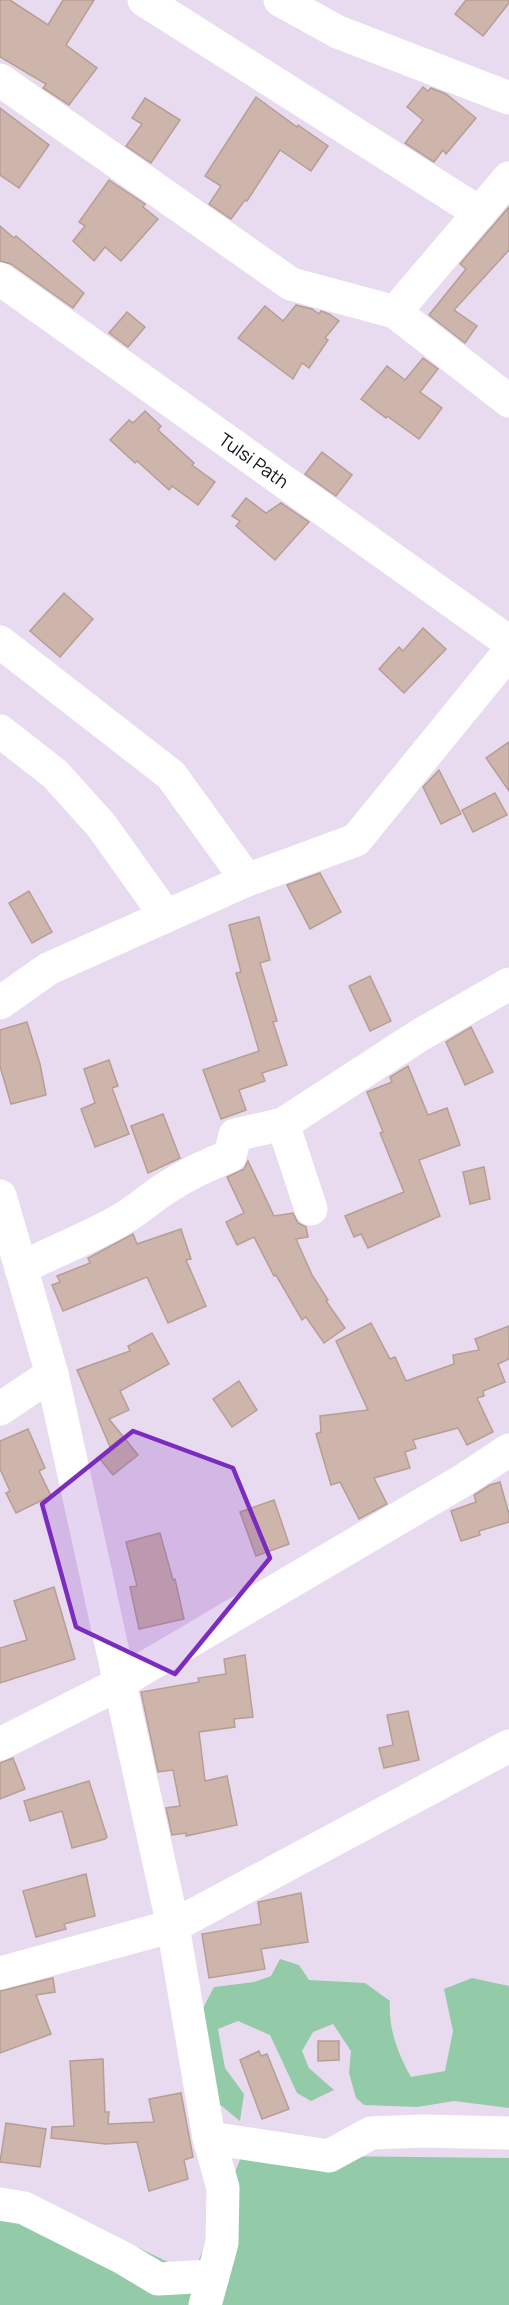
<svg xmlns="http://www.w3.org/2000/svg" width="509" height="2305" font-family="Manrope,sans-serif">
<style>
.green{fill:#93caa8}
.building{fill:#cdb5ac;stroke:#b69e95;stroke-width:1.5}
.lines{fill:none;stroke-linecap:round;stroke-linejoin:round}
.minor{stroke:#fff;stroke-width:33}
.marked{fill:#7b2cbf;fill-opacity:0.2;stroke:#7b2cbf;stroke-width:4.5;stroke-linejoin:round}
.labels{text-anchor:middle;dominant-baseline:central;stroke-width:4.5;stroke-linejoin:round;paint-order:stroke}
.street-label{font-size:18px;fill:#151117;stroke:#e9dbef}
</style>
<rect width="100%" height="100%" fill="#e9dbef"/>
<g class="green">
<path d="M280,1959L299,1965L309,1980L365,1983L390,2001C388,2028 398,2054 411,2077L445,2071L453,2031L444,1989L472,1978L509,1986V2108L454,2101L417,2107L364,2105L356,2098L349,2073L351,2051L333,2024L313,2032L302,2051L309,2068L334,2090L311,2101L297,2093L270,2035L238,2021L218,2029L225,2068L244,2094L240,2121L218,2103L199,2016L214,1987L254,1982L271,1976Z"/>
<path d="M242,2155L509,2158V2305H0V2196L33,2197L193,2274Z"/>
</g>
<g class="building">
<path d="M0,0H10L48,25L63,0H94L66,45L97,68L69,105L43,88L46,84L0,57Z"/>
<path d="M466,0H509V3L483,36L455,14Z"/>
<path d="M423,87L428,91L431,88L446,94L476,118L446,154L443,150L434,162L405,143L423,120L407,107Z"/>
<path d="M256,97L297,127L298,125L328,146L311,171L280,150L247,201L245,200L231,219L209,204L221,186L205,176Z"/>
<path d="M145,98L180,120L151,163L126,146L142,124L132,118Z"/>
<path d="M0,108L49,145L19,188L0,175Z"/>
<path d="M109,180L145,204L143,207L158,219L121,261L105,247L94,261L73,241L85,226L79,222Z"/>
<path d="M509,207V250L454,310L477,326L465,343L429,315L466,269L460,264Z"/>
<path d="M0,226L14,238L16,236L84,293L73,308L11,264L0,261Z"/>
<path d="M296,305L312,309L319,314L321,311L329,314L339,321L325,338L328,340L309,368L302,363L293,379L238,338L265,306L283,321Z"/>
<path d="M127,312L145,327L128,347L109,333Z"/>
<path d="M423,358L438,369L420,392L442,408L419,439L387,416L386,418L361,399L387,366L405,380Z"/>
<path d="M145,411L161,426L158,430L194,463L192,465L215,482L198,505L172,486L169,490L137,461L135,463L110,440L129,420L133,423Z"/>
<path d="M322,452L352,475L336,496L305,474Z"/>
<path d="M246,498L266,513L281,503L309,522L275,560L236,526L240,521L232,516Z"/>
<path d="M64,593L93,619L60,657L30,631Z"/>
<path d="M423,628L446,649L404,693L379,669L399,647L403,651Z"/>
<path d="M509,742V791L486,758Z"/>
<path d="M439,770L461,814L441,824L423,787Z"/>
<path d="M495,793L507,815L473,832L462,810Z"/>
<path d="M320,873L341,912L310,929L287,885Z"/>
<path d="M29,891L52,932L32,943L9,903Z"/>
<path d="M259,917L270,960L260,963L277,1021L273,1022L287,1065L262,1073L265,1081L239,1090L246,1110L221,1119L203,1070L259,1051L236,973L241,972L229,925Z"/>
<path d="M370,976L391,1021L370,1031L349,986Z"/>
<path d="M27,1022L40,1064L46,1095L11,1104L0,1066V1030Z"/>
<path d="M471,1027L493,1072L465,1085L446,1042Z"/>
<path d="M109,1060L118,1086L112,1088L129,1134L95,1147L81,1109L95,1103L84,1069Z"/>
<path d="M408,1066L428,1115L447,1108L460,1145L419,1160L440,1216L368,1248L361,1234L354,1237L345,1216L404,1192L380,1133L383,1132L367,1092L392,1082L390,1077Z"/>
<path d="M163,1114L180,1158L148,1173L131,1126Z"/>
<path d="M248,1161L274,1216L293,1213L298,1223L306,1227L308,1237L296,1239L312,1275L328,1300L326,1301L345,1328L324,1343L306,1317L302,1320L276,1275L274,1276L254,1237L237,1245L226,1222L244,1213L227,1177L244,1169Z"/>
<path d="M484,1167L490,1199L470,1204L463,1172Z"/>
<path d="M181,1229L191,1259L186,1260L206,1306L168,1323L147,1277L63,1311L52,1285L60,1282L57,1276L90,1263L88,1258L133,1234L137,1244Z"/>
<path d="M371,1323L390,1359L395,1357L406,1381L454,1364L453,1355L479,1350L475,1339L509,1326V1359L498,1364L505,1382L483,1391L484,1396L477,1398L493,1432L467,1445L458,1428L413,1440L416,1448L405,1452L410,1468L374,1478L387,1504L359,1519L340,1482L331,1485L316,1434L321,1432L320,1416L368,1410L336,1341Z"/>
<path d="M152,1333L169,1364L120,1391L129,1410L109,1419L138,1455L113,1475L99,1458L111,1449L77,1370L130,1351L128,1346Z"/>
<path d="M239,1381L257,1410L232,1427L213,1399Z"/>
<path d="M28,1429L45,1468L39,1471L51,1496L16,1513L6,1493L10,1491L0,1469V1441Z"/>
<path d="M500,1482L509,1514V1522L479,1531L480,1535L461,1541L451,1511L476,1502L474,1495L490,1485Z"/>
<path d="M274,1500L289,1544L256,1556L240,1512Z"/>
<path d="M160,1533L173,1580L175,1579L184,1619L139,1629L130,1587L137,1586L126,1542Z"/>
<path d="M54,1587L75,1659L0,1683V1648L27,1640L14,1601Z"/>
<path d="M245,1655L253,1717L234,1719L235,1727L199,1732L205,1781L227,1776L237,1825L186,1836V1833L172,1835L166,1808L180,1806L173,1770L158,1772L141,1692L199,1682L198,1678L226,1674L224,1659Z"/>
<path d="M408,1711L419,1760L384,1768L379,1748L393,1745L387,1715Z"/>
<path d="M13,1758L25,1789L0,1799V1763Z"/>
<path d="M89,1781L107,1837L105,1839L72,1848L62,1811L30,1821L24,1801Z"/>
<path d="M86,1874L95,1916L64,1924L66,1929L36,1937L23,1891Z"/>
<path d="M301,1893L308,1942L261,1949L265,1969L209,1978L202,1934L261,1924L258,1902Z"/>
<path d="M53,1978L55,1992L36,1995L51,2034L0,2053V1991Z"/>
<path d="M318,2041H339V2060L318,2061Z"/>
<path d="M259,2051L261,2056L267,2054L289,2109L262,2119L240,2060Z"/>
<path d="M103,2059L105,2112H109L108,2124L154,2122L149,2099L181,2093L193,2157L184,2160L188,2179L149,2191L137,2142L106,2144L51,2138L52,2127L74,2126L70,2061Z"/>
<path d="M6,2123L46,2129L40,2167L0,2162Z"/>
</g>
<g class="lines">
<g class="minor">
<path d="M144,0L480,213"/>
<path d="M280,0L338,32L509,98"/>
<path d="M0,80L291,284L395,312L509,401"/>
<path id="s1" d="M0,279L509,642"/>
<path d="M395,312L509,178"/>
<path d="M0,642L171,775L247,880"/>
<path d="M0,731L55,774L101,825L166,916"/>
<path d="M0,1003L48,969L247,880L356,840L509,652"/>
<path d="M0,1196L52,1374L173,1926L209,2138L223,2188L222,2243L205,2305"/>
<path d="M311,1209L283,1124L420,1035L509,984"/>
<path d="M21,1268C53,1252 86,1239 117,1222C134,1213 148,1200 163,1190C184,1176 206,1165 230,1156L235,1135L283,1124"/>
<path d="M0,1409L52,1374"/>
<path d="M117,1684L462,1481L509,1450"/>
<path d="M0,1744L121,1683"/>
<path d="M0,1973L173,1926L509,1746"/>
<path d="M209,2138L329,2156L371,2133L422,2131L509,2133"/>
<path d="M0,2204L24,2208L123,2258L158,2279L213,2276"/>
</g>
</g>
<path class="marked" d="M133,1431L233,1468L270,1558L175,1674L76,1627L42,1504Z"/>
<g class="labels">
<g class="street-label">
<text stroke="none"><textPath href="#s1" startOffset="312">Tulsi Path</textPath></text>
</g>
</g>
</svg>
